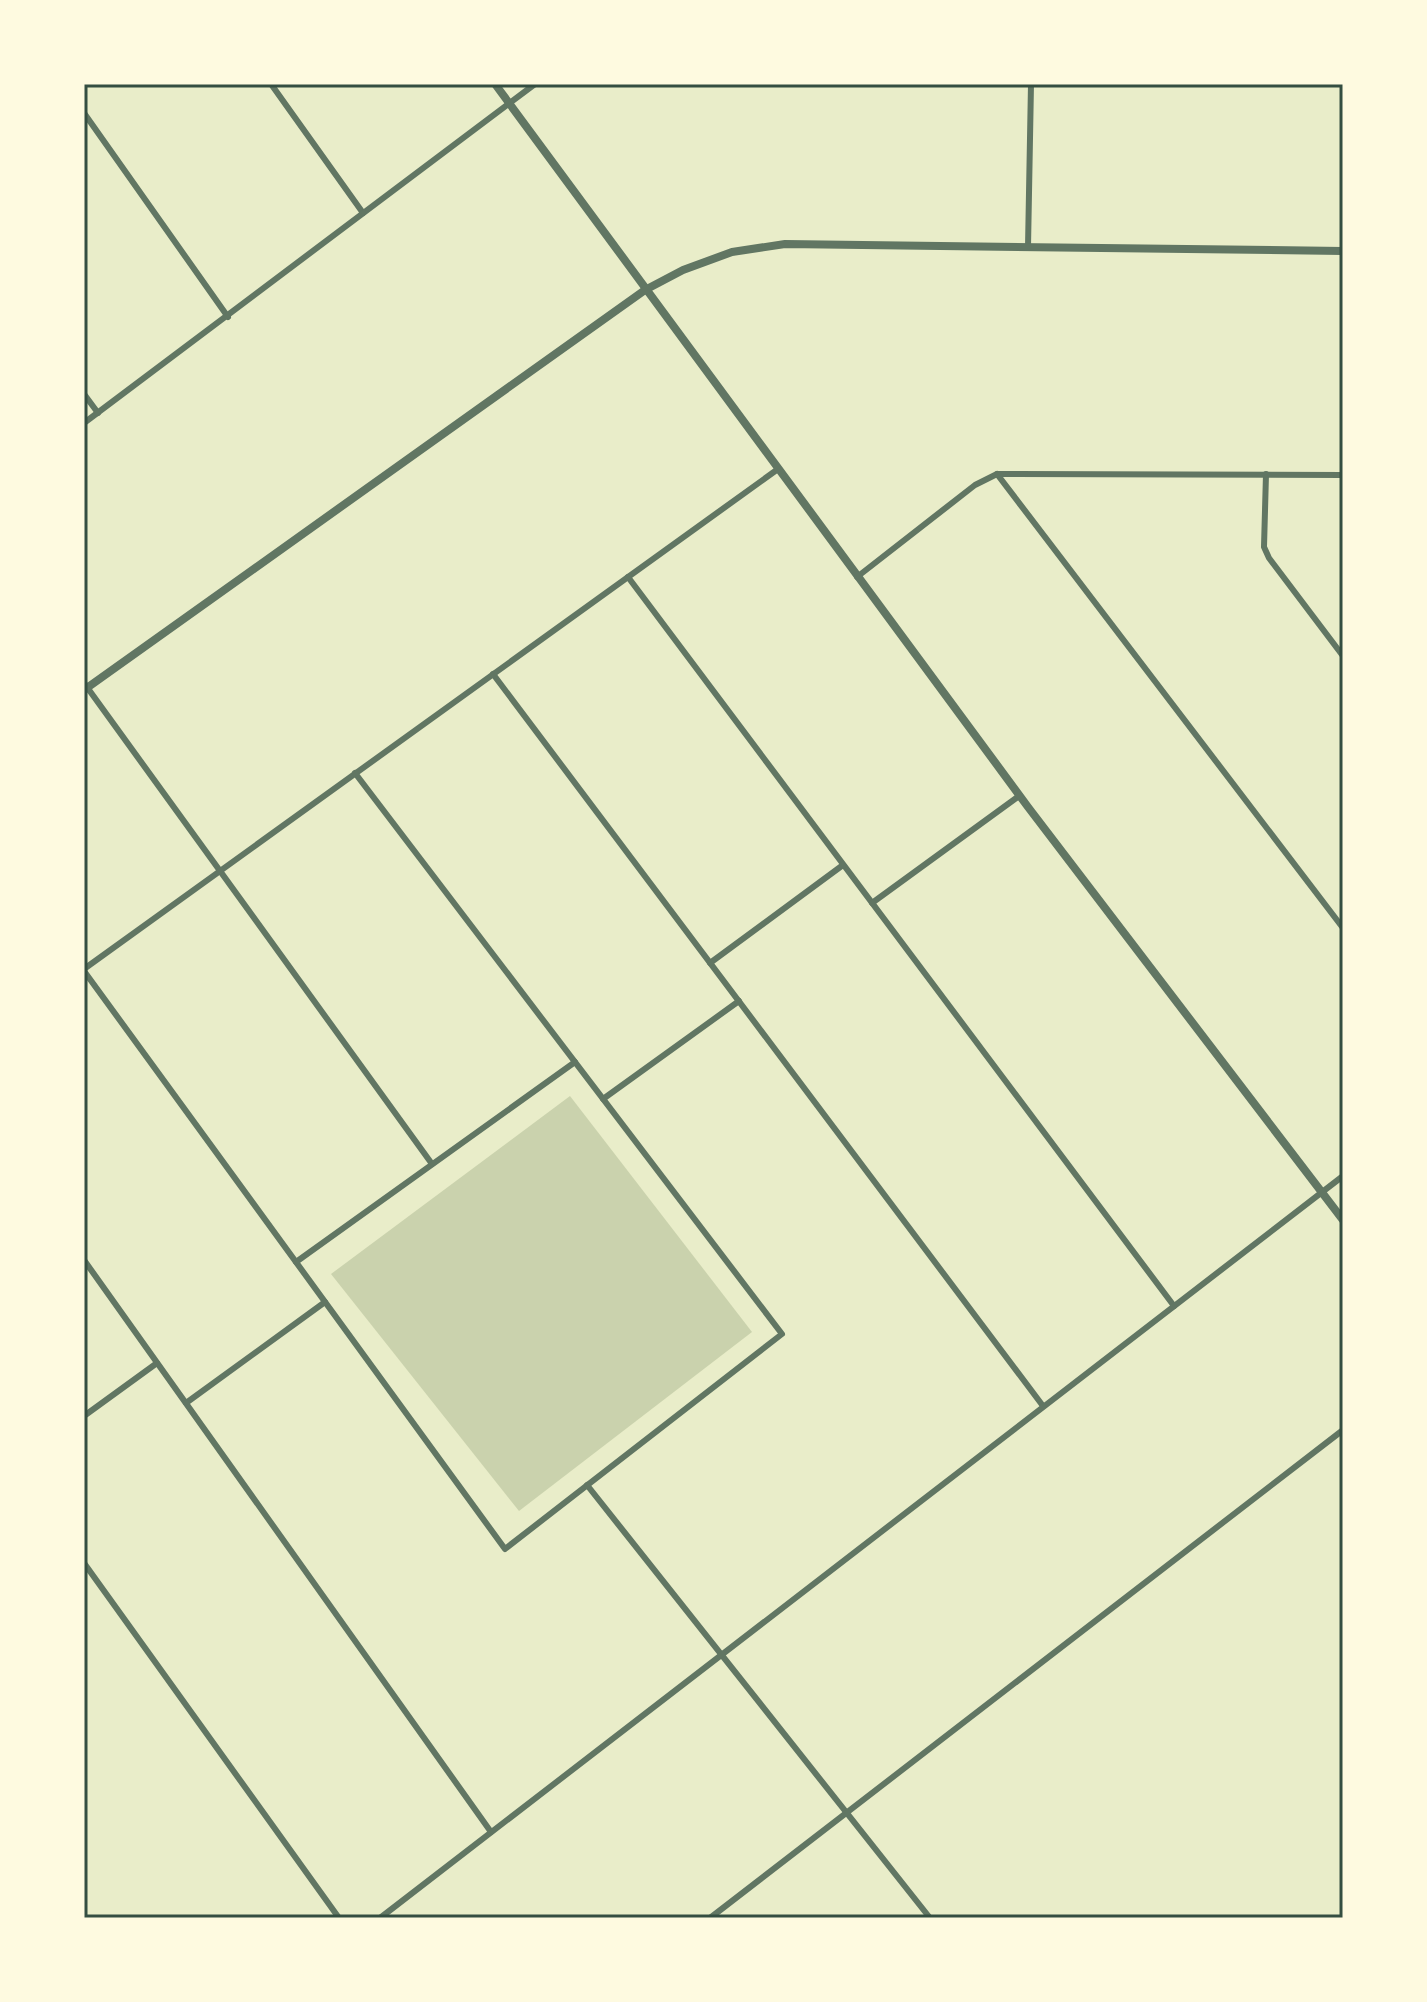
<svg xmlns="http://www.w3.org/2000/svg" width="1427" height="2002" font-family="'IBM Plex Serif',serif">
<style>
.green{fill:#cad2ad}
.lines{fill:none;stroke-linecap:round;stroke-linejoin:round}
.service{stroke:#617663;stroke-width:6}
.minor{stroke:#617663;stroke-width:8}
.neatline{fill:none;stroke:#344e41;stroke-width:3}
</style>
<rect width="100%" height="100%" fill="#e9edc9"/>
<path class="green" d="M570,1096L752,1332L519,1511L331,1274Z"/>
<g class="lines">
<g class="service">
<path d="M271,84L363,213"/>
<path d="M84,113L228,317"/>
<path d="M1028,247L1031,84"/>
<path d="M84,394L98,413"/>
<path d="M84,423L535,84"/>
<path d="M997,474L1343,928"/>
<path d="M1266,474L1264,547L1269,558L1343,656"/>
<path d="M628,577L1174,1306"/>
<path d="M857,577L975,485L997,474L1343,475"/>
<path d="M493,674L1043,1406"/>
<path d="M84,683L432,1164"/>
<path d="M872,903L1019,796"/>
<path d="M710,963L843,865"/>
<path d="M84,969L778,469"/>
<path d="M84,971L505,1549L782,1334L355,773"/>
<path d="M603,1099L739,1001"/>
<path d="M84,1260L491,1832"/>
<path d="M296,1262L575,1062"/>
<path d="M186,1403L325,1302"/>
<path d="M84,1416L157,1363"/>
<path d="M587,1485L930,1918"/>
<path d="M84,1563L339,1918"/>
<path d="M380,1918L1343,1176"/>
<path d="M710,1918L1343,1430"/>
</g>
<g class="minor">
<path d="M495,84L1028,807L1343,1220"/>
<path d="M84,690L645,290L683,270L732,252L785,244L1343,251"/>
</g>
</g>
<rect width="1427" height="2002" fill="none" stroke="#fefae0" stroke-width="172"/>
<rect x="86" y="86" width="1255" height="1830" class="neatline"/>
</svg>
